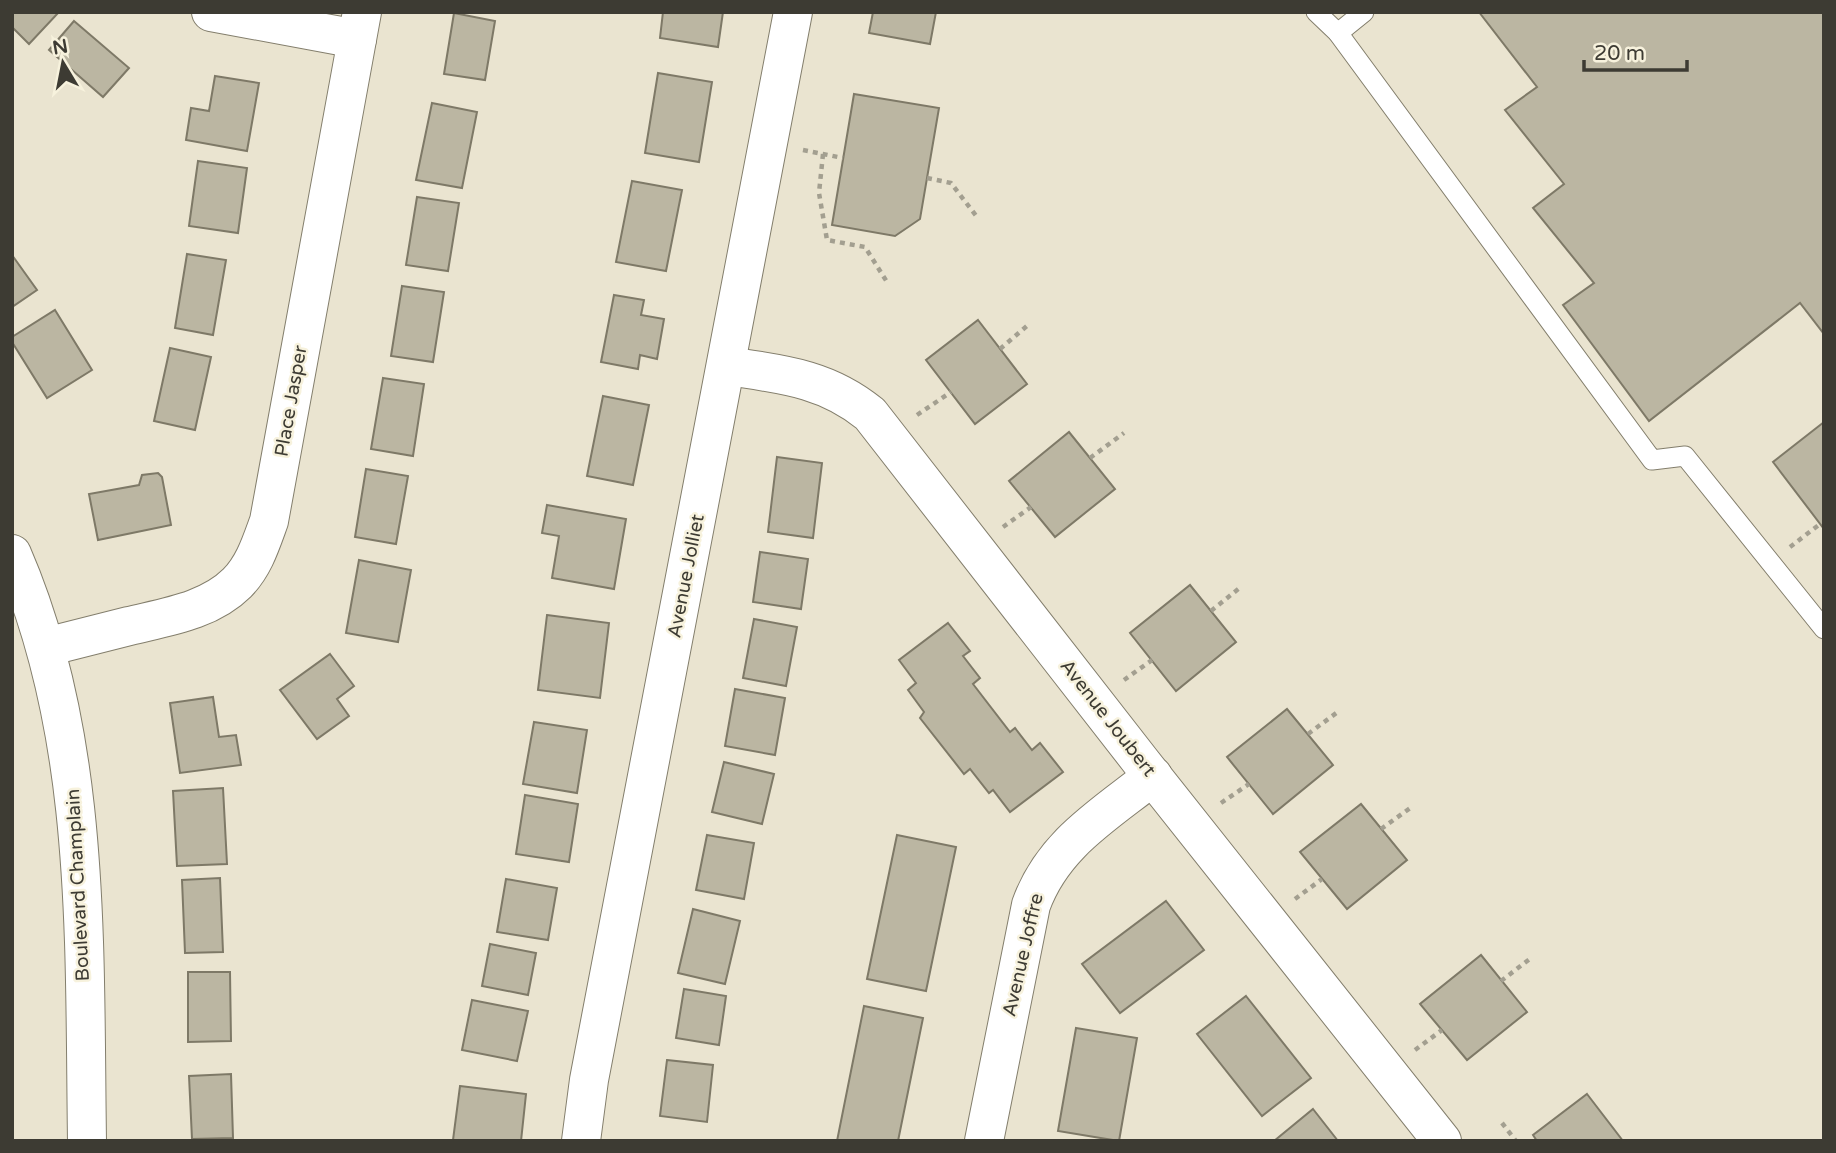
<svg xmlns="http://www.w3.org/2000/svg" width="1836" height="1153" font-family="'Varela Round',sans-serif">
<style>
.building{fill:#bbb6a2;stroke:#7e7967;stroke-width:2}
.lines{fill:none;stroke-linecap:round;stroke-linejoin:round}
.lane-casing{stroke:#837e6c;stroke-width:21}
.street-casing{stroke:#837e6c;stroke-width:40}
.path{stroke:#a39f90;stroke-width:4.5;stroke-dasharray:5 5;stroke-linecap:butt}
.lane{stroke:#fff;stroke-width:19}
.street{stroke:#fff;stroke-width:38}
.labels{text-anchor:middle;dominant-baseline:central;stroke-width:5;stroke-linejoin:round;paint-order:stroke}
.street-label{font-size:19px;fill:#3d3b33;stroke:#f7f2dd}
</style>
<rect width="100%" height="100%" fill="#eae4d0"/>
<g class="building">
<path d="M12,12H59L29,44L12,27Z"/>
<path d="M663,12H723L718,47L660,38Z"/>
<path d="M873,12H936L930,44L869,33Z"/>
<path d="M1479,12H1824V334L1800,303L1649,421L1563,305L1594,283L1533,208L1564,184L1505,110L1537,87Z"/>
<path d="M454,13L495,21L485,80L444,74Z"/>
<path d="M74,21L129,68L103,97L49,50Z"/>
<path d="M658,73L712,82L699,162L645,153Z"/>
<path d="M215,76L259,83L247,151L186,140L191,108L209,111Z"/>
<path d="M854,94L939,108L920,219L895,236L832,225Z"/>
<path d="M432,103L477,112L462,188L416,180Z"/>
<path d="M198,161L247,168L238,233L189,226Z"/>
<path d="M632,181L682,190L666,271L616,262Z"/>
<path d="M417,197L459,203L448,271L406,265Z"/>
<path d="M187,254L226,260L213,335L175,328Z"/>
<path d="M12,255L37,290L12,307Z"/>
<path d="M402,286L444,292L433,362L391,356Z"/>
<path d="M614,295L644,300L641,315L664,319L657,359L640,355L638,369L601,362Z"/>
<path d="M55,310L92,370L47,398L12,342V337Z"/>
<path d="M978,320L1027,384L975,424L926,360Z"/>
<path d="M170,348L211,357L195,430L154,421Z"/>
<path d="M383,378L424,384L413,456L371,449Z"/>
<path d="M603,396L649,405L633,485L587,476Z"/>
<path d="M1824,422V529L1773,462Z"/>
<path d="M1069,432L1115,489L1055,537L1009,481Z"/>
<path d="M777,457L822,463L813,538L768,532Z"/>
<path d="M366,469L408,476L396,544L355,537Z"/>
<path d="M158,473L162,477L171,525L98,540L89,494L139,485L142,475Z"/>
<path d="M547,505L626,519L614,589L552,578L559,536L542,533Z"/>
<path d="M760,552L808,559L801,609L753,602Z"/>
<path d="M359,560L411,570L398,642L346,633Z"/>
<path d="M1190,585L1236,642L1176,691L1130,633Z"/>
<path d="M547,615L609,623L600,698L538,690Z"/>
<path d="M754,619L797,627L786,686L743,678Z"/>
<path d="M948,623L970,651L963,656L980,678L973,684L1010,732L1015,728L1032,750L1040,743L1063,772L1010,812L993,790L989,793L970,769L964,774L920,718L924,712L908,690L916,683L899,660Z"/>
<path d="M330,654L354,686L337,699L349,716L317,739L280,690Z"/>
<path d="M735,689L785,698L775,755L725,746Z"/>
<path d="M213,697L219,737L236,735L241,765L180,773L170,703Z"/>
<path d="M1287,709L1333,765L1273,814L1227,757Z"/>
<path d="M534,722L587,730L577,793L523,784Z"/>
<path d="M724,762L774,774L762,824L712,812Z"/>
<path d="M223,788L227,864L177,866L173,791Z"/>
<path d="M525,795L578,804L569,862L516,854Z"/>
<path d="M1361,804L1407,860L1347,909L1300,852Z"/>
<path d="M707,835L754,843L744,899L696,890Z"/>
<path d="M897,835L956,847L926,991L867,979Z"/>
<path d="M220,878L223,952L185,953L182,880Z"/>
<path d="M506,879L557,888L548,940L497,932Z"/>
<path d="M1166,901L1204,950L1120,1013L1082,964Z"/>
<path d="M693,909L740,921L725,984L678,973Z"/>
<path d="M490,944L536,953L528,995L482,986Z"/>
<path d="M1481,955L1527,1012L1467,1060L1420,1004Z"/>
<path d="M188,972H230L231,1041L188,1042Z"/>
<path d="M684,989L726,996L719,1045L676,1038Z"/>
<path d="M1246,996L1311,1078L1262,1116L1197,1034Z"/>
<path d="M472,1000L528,1011L517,1061L462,1050Z"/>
<path d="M864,1006L923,1018L898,1141H837Z"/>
<path d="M1076,1028L1137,1038L1119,1141L1058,1131Z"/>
<path d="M667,1060L713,1065L707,1122L660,1116Z"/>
<path d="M231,1074L233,1138L192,1139L189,1076Z"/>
<path d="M460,1086L526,1094L521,1141L453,1140Z"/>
<path d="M1587,1094L1623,1141H1537L1533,1135Z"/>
<path d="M1313,1109L1338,1141H1274Z"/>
</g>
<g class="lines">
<defs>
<g id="lane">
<path d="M1316,12L1338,33L1652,460L1685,456L1824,629"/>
<path d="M1338,33L1364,12"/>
</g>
<g id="street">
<path d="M211,12L357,39"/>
<path d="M727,366C781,374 826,378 870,414L1142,763L1442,1141"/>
<path d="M12,554C92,738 84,944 87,1141"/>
<path d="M46,647C74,640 102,633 129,626C166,617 209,611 237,583C254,566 261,543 269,521L362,12"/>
<path d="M581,1141L589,1080L793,12"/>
<path d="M984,1141L1031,905C1053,844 1104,815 1153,776"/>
</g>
</defs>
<use href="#lane" class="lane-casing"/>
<use href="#street" class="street-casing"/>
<g class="path">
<path d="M803,150L843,158"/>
<path d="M823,154L819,193L827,240L865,247L887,282"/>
<path d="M927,178L951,183L977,217"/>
<path d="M1000,349L1028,325"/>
<path d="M917,415L951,392"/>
<path d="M1090,458L1124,433"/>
<path d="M1003,527L1031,507"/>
<path d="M1790,547L1820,524"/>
<path d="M1211,611L1242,586"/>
<path d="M1124,680L1152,660"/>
<path d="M1308,734L1339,711"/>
<path d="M1221,803L1249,784"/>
<path d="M1381,829L1413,806"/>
<path d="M1295,899L1322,879"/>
<path d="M1501,981L1531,958"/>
<path d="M1415,1050L1442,1030"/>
<path d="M1502,1123L1516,1141"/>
</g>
<use href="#lane" class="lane"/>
<use href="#street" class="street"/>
</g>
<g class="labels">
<g class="street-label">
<text transform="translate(291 401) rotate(-80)">Place Jasper</text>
<text transform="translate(686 576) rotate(-79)">Avenue Jolliet</text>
<text transform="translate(1108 718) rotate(52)">Avenue Joubert</text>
<text transform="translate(78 885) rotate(-93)">Boulevard Champlain</text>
<text transform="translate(1023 955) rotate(-77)">Avenue Joffre</text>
</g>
</g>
<rect width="1836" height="1153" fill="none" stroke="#3d3b33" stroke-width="28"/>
<g transform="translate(63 63) rotate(350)" stroke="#f7f2dd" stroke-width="5" paint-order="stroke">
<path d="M0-5L12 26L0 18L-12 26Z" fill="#3d3b33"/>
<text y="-10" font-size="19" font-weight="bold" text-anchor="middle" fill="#3d3b33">N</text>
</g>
<path d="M1584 60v10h103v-10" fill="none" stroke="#3d3b33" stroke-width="3.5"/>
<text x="1594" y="60" font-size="21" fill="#3d3b33" stroke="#f7f2dd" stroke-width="5" paint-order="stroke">20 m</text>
</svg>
